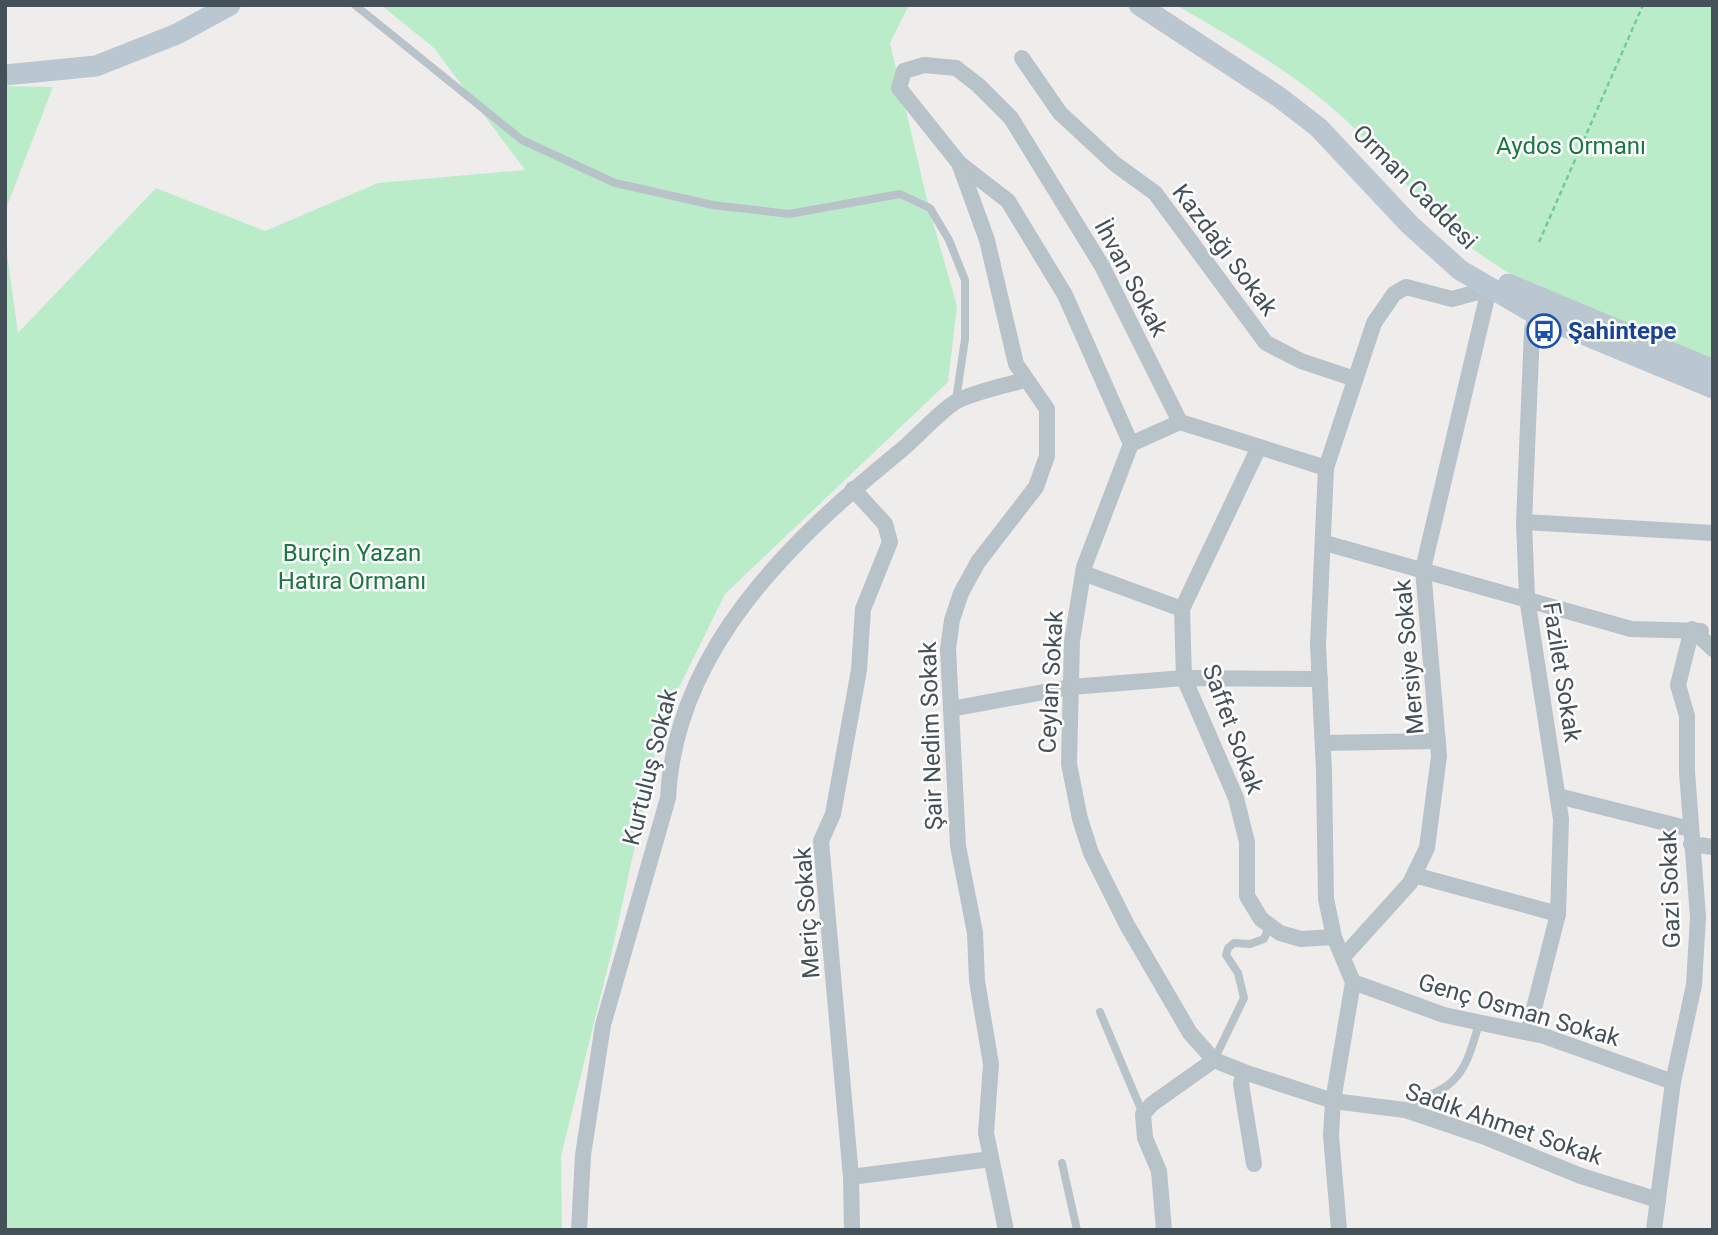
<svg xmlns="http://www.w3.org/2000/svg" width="1718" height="1235" font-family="Roboto,sans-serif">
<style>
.green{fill:#bbecca}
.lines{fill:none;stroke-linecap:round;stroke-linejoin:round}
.path{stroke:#74c999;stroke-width:2.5;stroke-dasharray:5 3.5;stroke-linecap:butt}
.lane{stroke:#b8c2c9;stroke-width:8}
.street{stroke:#b8c2c9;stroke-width:16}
.secondary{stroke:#bac6d0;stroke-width:21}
.labels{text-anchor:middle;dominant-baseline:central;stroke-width:5;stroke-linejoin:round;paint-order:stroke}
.park-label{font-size:24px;fill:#197741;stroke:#fff}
.street-label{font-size:24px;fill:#455159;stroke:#fff}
.transit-label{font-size:24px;font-weight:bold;fill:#164399;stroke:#fff;text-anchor:start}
</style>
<rect width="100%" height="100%" fill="#efecec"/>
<g class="green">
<path d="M381,5H909L890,43L929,208L957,306L948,382L725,594L662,722L614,942L561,1156L562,1230H5V239L18,333L156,188L265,231L378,183L525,170L434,48Z"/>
<path d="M1176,5H1713V360C1637,329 1538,299 1473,249C1422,210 1386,156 1339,114C1291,71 1231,37 1176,5Z"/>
<path d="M5,86L53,87L5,211Z"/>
</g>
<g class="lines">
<path class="path" d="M1539,242L1643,5"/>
<g class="lane">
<path d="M355,5L522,140L615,183L713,205L789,214L900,194L930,208L949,240L965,280V339L956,400"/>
<path d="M1100,1012L1143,1114"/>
<path d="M1214,1060L1244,998L1238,973L1226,955L1228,948L1234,943L1250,944L1264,939L1269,927"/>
<path d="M1405,1110C1416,1100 1427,1097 1440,1090C1466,1077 1471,1049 1479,1024"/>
<path d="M1062,1163L1077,1230"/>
</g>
<g class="street">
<path d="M1022,58L1060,113L1115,164L1155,193L1266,343L1301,361L1355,379"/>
<path d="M959,163L1008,201L1065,295L1131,444L1084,567L1072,641L1069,764L1080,819L1091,853L1127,925L1190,1033L1214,1060L1244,1072L1333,1101L1405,1110L1485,1137L1581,1176L1658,1200"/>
<path d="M1131,444L1180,422"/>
<path d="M1259,447L1182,609L1184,678L1236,798L1247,842V896L1261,919L1280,933L1301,939L1334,937"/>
<path d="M1524,522L1713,533"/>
<path d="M1325,543L1631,629L1701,631"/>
<path d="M1083,573L1182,609"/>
<path d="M951,709L1071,687L1184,678L1320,679"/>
<path d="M1323,743L1438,741"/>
<path d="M1558,796L1690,829"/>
<path d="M1691,844L1713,847"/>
<path d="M1414,875L1558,914"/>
<path d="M1353,982L1444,1015L1544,1036L1673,1082"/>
<path d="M1528,1032L1558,914L1561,819L1527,598L1524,522L1532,330L1537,315"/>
<path d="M1244,1072L1241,1084L1254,1164"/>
<path d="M851,1177L991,1159"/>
<path d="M579,1230L583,1155L603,1025L668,798C675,650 791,540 899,452C914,440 945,406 959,400C979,391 1003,386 1025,380"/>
<path d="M852,1230L851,1177L821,841L833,814L859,670L863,609L890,542L885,524L853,489"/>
<path d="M1006,1230L986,1133L991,1064L977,981L975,933L958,846L948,649L952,620L961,593L978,562L1036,487L1047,456V409L1016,364L987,240L959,163L899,88L904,71L924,65L956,68L978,85L1011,118L1102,266L1180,422L1326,468"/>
<path d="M1164,1230L1159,1171L1145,1138L1143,1114L1152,1104L1214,1060"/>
<path d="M1339,1230L1331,1135L1333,1101L1353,982L1334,937L1326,899L1324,772L1318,645L1326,468L1374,323L1394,294L1406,287L1452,299L1489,289L1423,569L1439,756L1427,848L1410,883L1344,956"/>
<path d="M1654,1230L1673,1082L1694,985L1698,917L1687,772V716L1678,685L1692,629L1713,649"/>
</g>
<g class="secondary">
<path d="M1139,5L1279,97L1318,127L1410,225L1460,270L1537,315L1713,388"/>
<path d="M5,75L96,66L177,34L230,5"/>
<path d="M1508,284L1713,370"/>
</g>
</g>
<defs>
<symbol id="bus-ring" viewBox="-11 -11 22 22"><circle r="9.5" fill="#fff" stroke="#1a4fb4" stroke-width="1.5"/><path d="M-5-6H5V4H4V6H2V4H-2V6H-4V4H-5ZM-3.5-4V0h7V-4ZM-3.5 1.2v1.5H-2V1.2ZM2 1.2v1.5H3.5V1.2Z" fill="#1a4fb4"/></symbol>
</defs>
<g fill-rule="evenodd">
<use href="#bus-ring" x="1525" y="312" width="38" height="38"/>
</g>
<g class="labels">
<g class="park-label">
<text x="1571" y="146">Aydos Ormanı</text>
<text x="352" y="553">Burçin Yazan<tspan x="352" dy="28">Hatıra Ormanı</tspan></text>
</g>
<g class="street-label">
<text transform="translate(1415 187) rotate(45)">Orman Caddesi</text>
<text transform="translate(1225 250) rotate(53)">Kazdağı Sokak</text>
<text transform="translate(1131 278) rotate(62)">İhvan Sokak</text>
<text transform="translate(1409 657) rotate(-95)">Mersiye Sokak</text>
<text transform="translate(1562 672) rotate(81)">Fazilet Sokak</text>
<text transform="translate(1051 682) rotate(-87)">Ceylan Sokak</text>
<text transform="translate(1233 729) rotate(70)">Saffet Sokak</text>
<text transform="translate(931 736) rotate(-92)">Şair Nedim Sokak</text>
<text transform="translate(650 767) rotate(-76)">Kurtuluş Sokak</text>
<text transform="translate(1670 889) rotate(-92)">Gazi Sokak</text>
<text transform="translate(807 913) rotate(-94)">Meriç Sokak</text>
<text transform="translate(1519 1010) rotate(16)">Genç Osman Sokak</text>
<text transform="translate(1504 1124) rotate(19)">Sadık Ahmet Sokak</text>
</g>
<g class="transit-label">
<text x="1568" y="331">Şahintepe</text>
</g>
</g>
<rect width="1718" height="1235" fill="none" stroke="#455159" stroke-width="14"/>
</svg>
